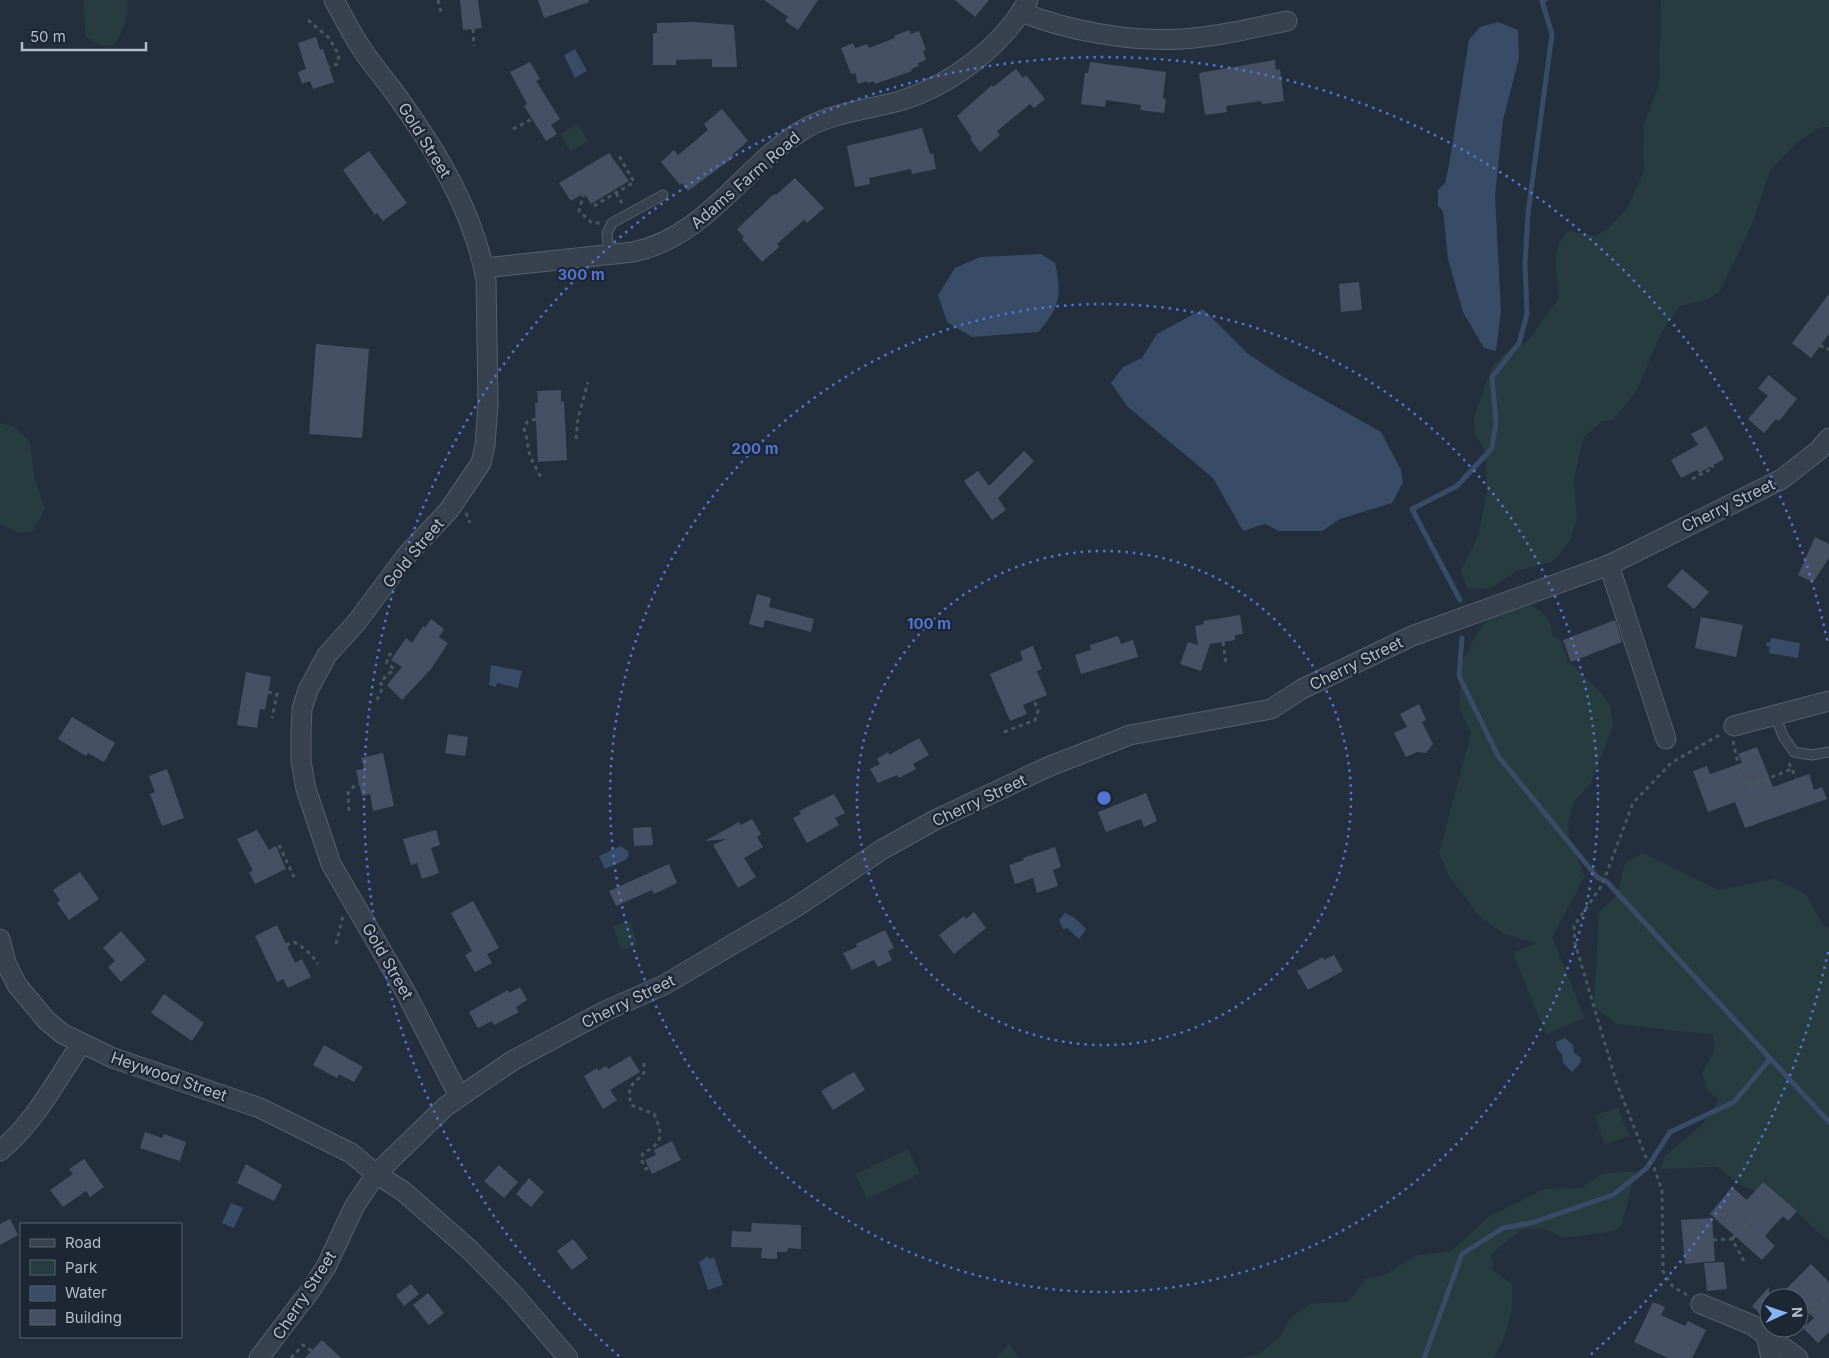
<svg xmlns="http://www.w3.org/2000/svg" width="1829" height="1358" font-family="Inter,sans-serif">
<style>
.green{fill:#263c3f}
.water{fill:#394c67}
.lines{fill:none;stroke-linecap:round;stroke-linejoin:round}
.stream{stroke:#394c67;stroke-width:5}
.building{fill:#455162}
.service-casing{stroke:#565f6c;stroke-width:11}
.minor-casing{stroke:#565f6c;stroke-width:21}
.path{stroke:#44595c;stroke-width:3;stroke-dasharray:4 4;stroke-linecap:butt}
.service{stroke:#38414e;stroke-width:9}
.minor{stroke:#38414e;stroke-width:19}
.ring{fill:none;stroke:#5274d3;stroke-width:2.5;stroke-dasharray:2.5 5}
.labels{text-anchor:middle;dominant-baseline:central;stroke-width:4.5;stroke-linejoin:round;paint-order:stroke}
.street-label{font-size:16px;fill:#b4bcc9;stroke:#1d2633}
.centre{fill:#5274d3;stroke:#1d2633;stroke-width:2.5}
.ring-label{font-size:15px;text-anchor:middle;font-weight:bold;fill:#5274d3;stroke:#1d2633;stroke-width:4.5;stroke-linejoin:round;paint-order:stroke}
</style>
<rect width="100%" height="100%" fill="#242f3e"/>
<g class="green">
<path d="M83,0H127C128,17 124,32 113,45L102,46L86,37Z"/>
<path d="M1661,0H1829V127H1821L1796,143L1770,171L1753,222L1720,291L1709,299L1680,306L1662,331L1636,392L1613,420L1602,421L1584,437L1574,478L1577,519L1570,541L1552,562L1516,571L1490,589L1467,588L1461,570L1477,539L1487,493L1485,451L1475,434L1474,416L1493,365L1510,349L1527,342L1559,298C1557,276 1549,247 1569,231L1596,236L1609,228L1628,207L1644,171L1643,128L1659,83Z"/>
<path d="M578,124L588,141L570,152L560,134Z"/>
<path d="M0,423L14,427L30,442L34,476L45,509L33,531L18,533L0,523Z"/>
<path d="M1529,605C1545,612 1551,619 1553,636L1561,641L1568,661L1602,693L1610,706L1613,726L1590,785L1574,802L1568,822L1569,838L1585,876L1552,937L1585,1018L1546,1034L1513,953L1536,943L1504,934L1479,916L1449,876L1439,853L1471,733L1459,707L1461,663L1480,629L1495,610Z"/>
<path d="M1643,853L1719,890L1775,879L1806,894L1823,925L1829,929V1241L1780,1198L1744,1187L1716,1167L1660,1169L1665,1156L1701,1126L1719,1100L1707,1090L1702,1073L1714,1051L1713,1035L1616,1024L1594,1007L1599,912L1617,895L1625,863Z"/>
<path d="M630,921L638,945L621,950L613,926Z"/>
<path d="M1618,1107L1629,1136L1605,1145L1594,1116Z"/>
<path d="M908,1149L920,1174L867,1199L855,1174Z"/>
<path d="M1636,1171L1621,1227L1615,1231L1565,1238L1542,1228L1521,1230L1491,1254L1493,1270L1512,1284C1515,1310 1507,1336 1494,1358H1239L1259,1354L1279,1338L1292,1316L1310,1304L1348,1301L1366,1279L1382,1276L1415,1256L1451,1251L1490,1216L1545,1189L1580,1188L1602,1174Z"/>
<path d="M1009,1344L1019,1358H996Z"/>
</g>
<g class="water">
<path d="M1498,22L1518,30L1519,58L1503,120L1495,196L1501,311L1496,351L1484,348L1463,312L1448,259L1443,211L1438,206V190L1445,183L1449,165L1469,40L1480,27Z"/>
<path d="M575,49L587,71L575,78L564,55Z"/>
<path d="M1041,254L1055,263C1062,294 1060,308 1038,332L972,337L947,322L938,295L955,268L980,257Z"/>
<path d="M1203,309L1247,353L1283,377L1381,432L1401,470L1403,482L1392,503L1340,519L1322,531H1279L1265,524L1243,531L1213,478L1128,407L1111,383L1123,367L1142,358L1157,334Z"/>
<path d="M1771,638L1800,643L1798,658L1769,653L1770,647L1766,646V642L1770,643Z"/>
<path d="M491,665L522,671L518,688L497,683L496,687L489,685Z"/>
<path d="M621,846L629,852L627,859L605,869L599,856Z"/>
<path d="M1065,913L1075,918L1086,929L1079,939L1067,928L1063,929L1059,920Z"/>
<path d="M1565,1038L1573,1045L1574,1053L1580,1057L1581,1062L1572,1072L1563,1063L1562,1054L1557,1049L1556,1042Z"/>
<path d="M231,1203L243,1208L234,1228L222,1223Z"/>
<path d="M708,1256L709,1259L714,1257L723,1285L708,1290L699,1262Z"/>
</g>
<g class="lines">
<g class="stream">
<path d="M1460,600L1412,509L1457,486L1492,448L1496,423L1492,377L1519,343L1527,314L1525,264L1528,213L1552,34L1542,1L1545,0"/>
<path d="M1462,638L1459,676L1498,756L1597,877L1607,882L1829,1122"/>
<path d="M1424,1358L1462,1254L1503,1228L1531,1223L1613,1195L1647,1168L1670,1132L1734,1102L1770,1059"/>
</g>
</g>
<g class="building">
<path d="M460,0H478L482,28L463,30Z"/>
<path d="M538,0H589V2L544,18Z"/>
<path d="M764,0H818L798,30L785,21L788,17Z"/>
<path d="M955,0H989L975,17Z"/>
<path d="M694,22L734,25L737,67H712V59L676,60V65H653V33H657V23Z"/>
<path d="M909,30L911,34L919,31L926,50L923,51L926,60L918,63L919,66L911,69L912,71L875,84L874,81L868,83L867,81L858,84L855,73L851,74L841,48L853,43L855,48L867,44L869,48L895,38L894,36Z"/>
<path d="M316,37L320,50L323,49L334,82L313,89L310,81L302,84L298,72L306,69L298,43Z"/>
<path d="M1275,60L1276,70L1280,69L1284,101L1262,104L1261,101L1226,106L1227,112L1205,115L1199,73Z"/>
<path d="M530,62L540,79L536,81L560,119L551,125L557,134L546,141L524,106L527,104L510,72Z"/>
<path d="M1090,62L1166,72L1163,98L1166,99L1164,113L1140,110L1141,105L1106,100L1105,107L1081,104L1085,73H1088Z"/>
<path d="M1016,69L1023,78L1026,75L1045,99L1034,108L1030,104L997,131L1000,135L980,152L970,139L972,138L957,116L992,85L993,87Z"/>
<path d="M722,109L748,141L732,155L734,157L688,191L682,183L680,185L661,162L674,150L678,155L708,130L704,124Z"/>
<path d="M922,128L930,154L933,153L936,169L912,174L911,169L869,178L870,184L855,187L847,146Z"/>
<path d="M369,151L407,203L383,221L377,213L375,215L343,170Z"/>
<path d="M609,153L629,181L591,204L584,193L571,201L559,183Z"/>
<path d="M795,178L824,208L807,223L804,220L777,244L779,247L762,262L742,239L744,237L737,229L774,194L776,195Z"/>
<path d="M1359,282L1362,310L1341,312L1339,284Z"/>
<path d="M1829,294V334L1811,358L1792,343Z"/>
<path d="M316,344L369,349L362,438L309,434Z"/>
<path d="M1769,375L1797,399L1779,421L1776,419L1764,433L1748,419L1768,396L1758,388Z"/>
<path d="M561,390V402L564,401L567,460L538,462L535,403H538L537,391Z"/>
<path d="M1706,426L1724,459L1699,473L1697,470L1681,478L1671,460L1698,445L1691,434Z"/>
<path d="M1024,451L1034,461L998,498L1006,510L992,520L964,481L978,471L989,486Z"/>
<path d="M1815,537L1829,544V558L1813,582L1798,575Z"/>
<path d="M1682,569L1709,592L1694,609L1667,586Z"/>
<path d="M757,594L771,598L769,607L814,619L811,632L765,620L763,628L749,624Z"/>
<path d="M1240,615L1243,634L1235,635V640L1210,644L1201,671L1180,664L1188,642L1198,645L1195,626L1204,624L1203,621Z"/>
<path d="M1701,617L1743,625L1736,657L1695,648Z"/>
<path d="M431,619L444,629L439,637L448,643L431,669L402,700L387,685L402,667L391,660L406,638L412,643L423,626L425,628Z"/>
<path d="M1615,620L1622,642L1571,662L1563,640Z"/>
<path d="M1118,636L1121,644L1133,640L1138,657L1081,674L1075,655L1091,650L1090,645Z"/>
<path d="M1033,646L1042,669L1037,671L1047,695L1023,705L1027,714L1010,721L990,674L1023,660L1020,651Z"/>
<path d="M246,672L271,677L265,710L260,709L257,728L237,725Z"/>
<path d="M1419,704L1426,720L1422,722L1433,744L1426,753L1417,752L1406,757L1394,733L1407,727L1400,714Z"/>
<path d="M72,717L115,743L104,762L88,753L86,756L58,739Z"/>
<path d="M448,734L468,737L465,756L445,753Z"/>
<path d="M919,738L929,755L913,764L916,769L899,778L897,775L878,783L870,769L880,764L877,759L888,752L889,755Z"/>
<path d="M1757,747L1773,787L1809,774L1814,790L1822,787L1827,799L1745,828L1735,802L1708,812L1693,771L1707,766L1710,774L1742,763L1738,754Z"/>
<path d="M383,753L394,806L373,811L370,794L362,796L356,770L364,769L361,758Z"/>
<path d="M167,769L184,818L162,826L150,794L155,792L149,776Z"/>
<path d="M1146,793L1157,821L1144,827L1141,819L1106,832L1098,812Z"/>
<path d="M834,794L845,813L835,818L839,825L807,843L793,818L801,814L799,811Z"/>
<path d="M752,819L761,834L757,837L763,847L744,858L756,877L738,888L713,845L726,839L705,841L739,822L741,825Z"/>
<path d="M651,827L653,845L634,846L633,828Z"/>
<path d="M257,830L269,850L276,846L286,869L255,884L249,872L253,871L237,839Z"/>
<path d="M436,830L440,845L431,848L439,873L422,879L417,863L411,865L403,839Z"/>
<path d="M1055,847L1061,867L1053,870L1058,886L1037,893L1033,878L1015,884L1009,865L1024,860L1023,858Z"/>
<path d="M669,864L677,883L654,894L652,890L616,906L609,891Z"/>
<path d="M80,872L99,899L69,920L57,903L60,900L53,890Z"/>
<path d="M473,901L499,948L487,954L492,963L475,972L465,955L472,951L451,913Z"/>
<path d="M974,912L986,928L954,954L939,935L964,916L966,919Z"/>
<path d="M277,925L295,963L302,959L311,977L288,988L283,979L277,982L255,936Z"/>
<path d="M885,930L894,948L888,951L892,960L878,967L874,960L852,970L843,953L857,947L856,944Z"/>
<path d="M121,931L146,960L121,982L108,967L115,961L103,948Z"/>
<path d="M1334,955L1343,971L1308,990L1297,971L1323,957L1324,960Z"/>
<path d="M520,987L527,1000L516,1007L519,1012L494,1025L492,1021L478,1028L469,1012L508,990L509,993Z"/>
<path d="M164,994L204,1023L192,1041L151,1013Z"/>
<path d="M324,1045L363,1067L354,1082L339,1074L337,1078L313,1065Z"/>
<path d="M630,1056L640,1072L610,1090L617,1100L603,1109L584,1076L597,1068L598,1071L606,1066L608,1069Z"/>
<path d="M854,1072L865,1090L833,1110L821,1091Z"/>
<path d="M145,1132L162,1138L164,1134L186,1142L180,1161L140,1148Z"/>
<path d="M672,1141L681,1160L652,1174L645,1160L656,1155L654,1150Z"/>
<path d="M84,1159L104,1187L90,1197L86,1191L63,1207L50,1190L73,1174L69,1169Z"/>
<path d="M246,1164L282,1185L274,1201L237,1183Z"/>
<path d="M499,1165L518,1182L504,1198L484,1181Z"/>
<path d="M529,1178L544,1192L531,1207L516,1194Z"/>
<path d="M1763,1182L1797,1211L1788,1221L1783,1216L1765,1236L1775,1246L1762,1260L1710,1214L1732,1187L1747,1200Z"/>
<path d="M1712,1218L1715,1261L1685,1264L1681,1220Z"/>
<path d="M10,1219L18,1235L0,1245V1224Z"/>
<path d="M752,1223L801,1225V1249L788,1248L787,1252H777V1259L761,1258L762,1248L731,1247L732,1231L751,1232Z"/>
<path d="M573,1239L588,1258L572,1270L557,1251Z"/>
<path d="M1724,1262L1727,1289L1707,1291L1704,1263Z"/>
<path d="M1811,1264L1829,1282V1332L1818,1343L1803,1328L1814,1318L1799,1303V1298H1777Z"/>
<path d="M411,1284L419,1294L404,1306L396,1295Z"/>
<path d="M1769,1287V1322L1752,1306Z"/>
<path d="M428,1293L444,1313L429,1325L413,1305Z"/>
<path d="M1653,1302L1665,1307L1661,1315L1685,1326L1688,1321L1706,1330L1692,1358H1668L1634,1342Z"/>
<path d="M322,1340L341,1358H305Z"/>
</g>
<g class="lines">
<defs>
<g id="service">
<path d="M609,254L607,233L612,223L663,195"/>
<path d="M1775,715L1783,736L1794,752L1812,755L1829,752"/>
</g>
<g id="minor">
<path d="M334,0C342,14 349,29 358,43C370,63 386,80 399,99C438,153 474,213 486,280L488,405L485,445L481,463L449,510L406,556L356,623L327,655L308,690L302,709L301,731V761L306,789L331,864L405,991L459,1096"/>
<path d="M1021,12C1068,31 1131,42 1182,39C1217,37 1253,28 1287,21"/>
<path d="M484,268L633,252C706,237 742,168 801,131C831,112 869,110 903,100C952,84 1003,46 1028,0"/>
<path d="M1609,565L1666,739"/>
<path d="M1734,726L1829,701"/>
<path d="M0,939L6,963L17,985L47,1021L63,1034L113,1058L260,1108L351,1153L376,1174L403,1191L470,1250L515,1296L568,1358"/>
<path d="M0,1151C35,1122 56,1081 81,1044"/>
<path d="M1701,1304L1752,1325L1798,1358"/>
<path d="M1766,1336L1771,1358"/>
<path d="M259,1358L310,1291L326,1267L354,1207L376,1174L445,1107L512,1061L605,1011L664,985L796,907L883,849L935,820L1050,766L1130,735L1271,709L1302,689L1412,636L1609,565L1782,479L1819,450L1829,438"/>
</g>
</defs>
<use href="#service" class="service-casing"/>
<use href="#minor" class="minor-casing"/>
<g class="path">
<path d="M438,0L441,12"/>
<path d="M308,20L329,38L339,55L337,64L329,67"/>
<path d="M473,29L474,46"/>
<path d="M513,129L532,119"/>
<path d="M584,193L579,211L592,223H600"/>
<path d="M616,193L623,205"/>
<path d="M594,206L634,182L619,156"/>
<path d="M1820,345L1825,349H1829"/>
<path d="M536,419L527,422L524,429C528,439 527,449 532,460C535,466 538,471 541,478"/>
<path d="M576,439L578,418L588,382"/>
<path d="M1692,479L1713,468L1712,465"/>
<path d="M466,513L470,523"/>
<path d="M1223,642L1226,664"/>
<path d="M268,692L277,694L272,718"/>
<path d="M377,700L383,687L380,682L394,669L387,663V658L394,650"/>
<path d="M1004,732L1035,720L1038,711L1034,700"/>
<path d="M1733,741L1741,778L1751,785L1792,769"/>
<path d="M1789,763L1796,778"/>
<path d="M349,811L348,793L355,785L359,784"/>
<path d="M279,845L294,877"/>
<path d="M336,944L343,916"/>
<path d="M286,945L294,942C304,948 312,954 318,964"/>
<path d="M644,1063V1073C631,1087 627,1084 631,1105L654,1114C663,1134 664,1143 643,1153L641,1159L646,1169L649,1168"/>
<path d="M1732,1239L1751,1219L1755,1222"/>
<path d="M1713,1240L1732,1239L1745,1263"/>
<path d="M1687,1295L1673,1287L1663,1271L1662,1190L1654,1168L1647,1160L1617,1084L1575,943L1574,926L1602,885L1633,803L1671,763L1721,734"/>
<path d="M1799,1323L1824,1299L1829,1301"/>
<path d="M291,1358L303,1345L312,1351"/>
</g>
<use href="#service" class="service"/>
<use href="#minor" class="minor"/>
</g>
<g class="ring">
<circle cx="1104" cy="798" r="247"/>
<circle cx="1104" cy="798" r="494"/>
<path d="M1828 952A740 740 0 0 1 1589 1356M619 1356A740 740 0 1 1 1828 644"/>
</g>
<g class="labels">
<g class="street-label">
<text transform="translate(425 140) rotate(58)">Gold Street</text>
<text transform="translate(745 180) rotate(-41)">Adams Farm Road</text>
<text transform="translate(1728 505) rotate(-26)">Cherry Street</text>
<text transform="translate(413 553) rotate(-50)">Gold Street</text>
<text transform="translate(1356 663) rotate(-26)">Cherry Street</text>
<text transform="translate(979 800) rotate(-25)">Cherry Street</text>
<text transform="translate(388 961) rotate(60)">Gold Street</text>
<text transform="translate(628 1001) rotate(-26)">Cherry Street</text>
<text transform="translate(169 1076) rotate(19)">Heywood Street</text>
<text transform="translate(304 1295) rotate(-57)">Cherry Street</text>
</g>
</g>
<circle cx="1104" cy="798" r="8" class="centre"/>
<g class="ring-label">
<text x="581" y="280">300 m</text>
<text x="755" y="454">200 m</text>
<text x="929" y="629">100 m</text>
</g>
<rect x="20" y="1223" width="162" height="115" fill="#1d2633" stroke="#59626f"/>
<rect x="30" y="1239" width="25" height="8" fill="#38414e" stroke="#59626f"/>
<text x="65" y="1248" font-size="15" fill="#b4bcc9">Road</text>
<rect x="30" y="1260" width="25" height="15" fill="#263c3f" stroke="#59626f"/>
<text x="65" y="1273" font-size="15" fill="#b4bcc9">Park</text>
<rect x="30" y="1286" width="25" height="15" fill="#394c67" stroke="#59626f"/>
<text x="65" y="1298" font-size="15" fill="#b4bcc9">Water</text>
<rect x="30" y="1310" width="25" height="15" fill="#455162" stroke="#59626f"/>
<text x="65" y="1323" font-size="15" fill="#b4bcc9">Building</text>
<g transform="translate(1784 1313) rotate(87)"><circle r="24" fill="#1d2633" stroke="#59626f"/>
<path d="M0-4L9 19L0 12L-9 19Z" fill="#8ab4f8"/>
<text y="-8" font-size="14" font-weight="bold" text-anchor="middle" fill="#b4bcc9">N</text>
</g>
<path d="M22 42v8h124v-8" fill="none" stroke="#b4bcc9" stroke-width="2.5"/>
<text x="30" y="42" font-size="15" fill="#b4bcc9" stroke="#1d2633" stroke-width="4" paint-order="stroke">50 m</text>
</svg>
